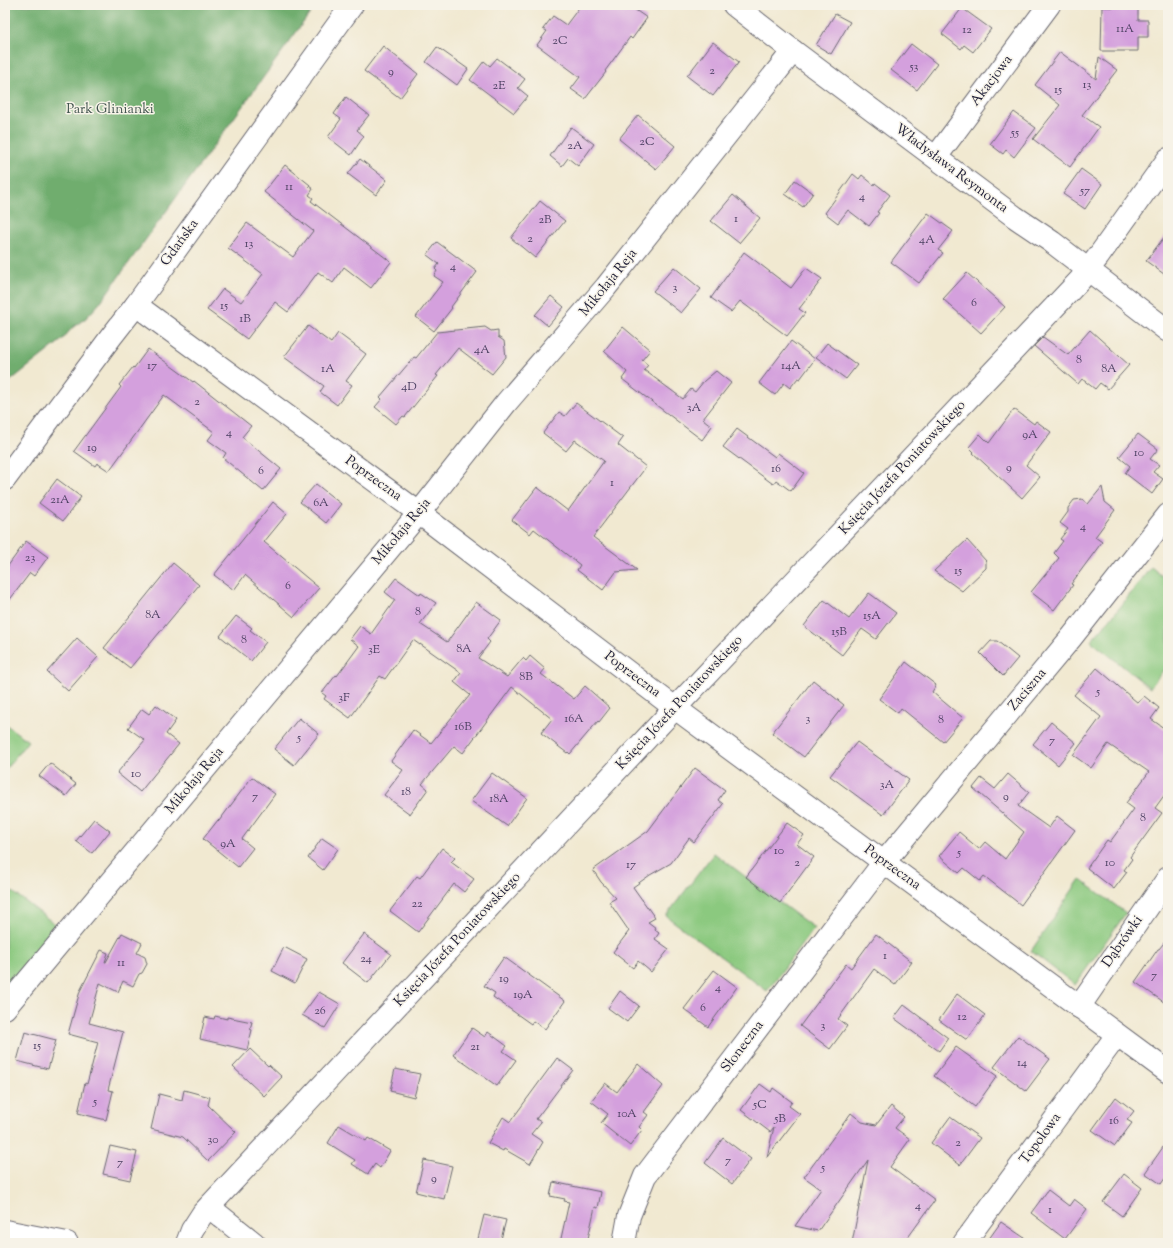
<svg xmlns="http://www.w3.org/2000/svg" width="1173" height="1248" font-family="'Sorts Mill Goudy',serif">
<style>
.green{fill:#8bc97f;stroke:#56765d}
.forest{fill:#70ad6e;stroke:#496854}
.building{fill:#d4a0dd}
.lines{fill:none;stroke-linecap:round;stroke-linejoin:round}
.street-casing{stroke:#6a6870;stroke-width:24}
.secondary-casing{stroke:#6a6870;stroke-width:24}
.street{stroke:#fff;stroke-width:22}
.secondary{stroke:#fff;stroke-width:22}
.labels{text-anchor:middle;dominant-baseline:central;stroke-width:3;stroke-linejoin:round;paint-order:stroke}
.number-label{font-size:12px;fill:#4e4264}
.street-label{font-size:14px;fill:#22223b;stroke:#f7f3e8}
.park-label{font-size:14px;fill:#42544f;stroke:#f7f3e8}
</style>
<rect width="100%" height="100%" fill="#f7f3e8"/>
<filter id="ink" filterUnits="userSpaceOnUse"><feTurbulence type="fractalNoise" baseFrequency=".025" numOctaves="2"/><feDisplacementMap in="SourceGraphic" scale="8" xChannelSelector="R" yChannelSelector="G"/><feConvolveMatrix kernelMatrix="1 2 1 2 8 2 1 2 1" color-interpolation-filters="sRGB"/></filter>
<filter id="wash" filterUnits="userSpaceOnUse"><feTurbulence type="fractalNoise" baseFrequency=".012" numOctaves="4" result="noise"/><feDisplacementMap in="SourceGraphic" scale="16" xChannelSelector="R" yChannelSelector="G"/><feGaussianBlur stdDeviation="0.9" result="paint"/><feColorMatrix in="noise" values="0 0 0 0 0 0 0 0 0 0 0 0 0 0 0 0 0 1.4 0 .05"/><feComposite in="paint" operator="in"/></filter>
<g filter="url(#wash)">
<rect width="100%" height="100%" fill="#f1e9d1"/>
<g class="green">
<path d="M1151,567L1168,581V664L1150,688L1091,641L1121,606Z"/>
<path d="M5,724L28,741L5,770Z"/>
<path d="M714,853L814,928L767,991L666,916Z"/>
<path d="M1080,879L1126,913L1075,985L1031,951Z"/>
<path d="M5,886L60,928L5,992Z"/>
</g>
<path class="forest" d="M5,5H316L99,304L86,318L72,328L62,340L5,385Z"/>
<g id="blocks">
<g class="building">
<path d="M581,5H628L647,18L632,39L630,37L605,71L606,72L585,99L571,89L580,77L537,45L547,31L543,29L553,16L566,25Z"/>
<path d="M1102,7L1138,8V20H1148V37H1138V51H1101Z"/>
<path d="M962,8L991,29L973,52L964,45L961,49L942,34Z"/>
<path d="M835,14L850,22L831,54L816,45Z"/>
<path d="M713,42L739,62L713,96L687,76Z"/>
<path d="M911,44L937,64L917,90L891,70Z"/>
<path d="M383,46L418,74L400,98L364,71Z"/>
<path d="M437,47L468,69L457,85L426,62Z"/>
<path d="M1060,52L1096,79L1099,57L1117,70L1082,115L1099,127L1070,167L1033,139L1060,105L1035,85Z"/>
<path d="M497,58L525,79L518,88L528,96L514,113L470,80L484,61L490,66Z"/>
<path d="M346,97L369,115L357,130L364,136L351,155L328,137L341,119L334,114Z"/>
<path d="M1014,112L1036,128L1014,157L1006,150L1003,154L990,144Z"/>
<path d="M638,115L675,146L656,169L619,139Z"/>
<path d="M571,127L594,144L578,166L568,158L562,166L550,156Z"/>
<path d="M360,159L387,180L376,195L348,174Z"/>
<path d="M285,165L310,185L309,186L313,189L309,195L313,198L311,201L391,262L371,288L344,267L333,283L318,272L288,312L275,302L247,339L207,310L223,289L241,302L263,274L228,248L247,223L293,257L313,231L264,192Z"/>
<path d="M1081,169L1102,184L1085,209L1063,194Z"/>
<path d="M853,174L859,179L862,175L874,185L875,183L890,195L877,212L879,213L869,226L848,210L838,223L825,213Z"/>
<path d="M795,180L813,193L803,207L785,194Z"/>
<path d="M733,195L760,218L739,243L711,221Z"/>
<path d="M540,201L565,221L535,258L511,238Z"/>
<path d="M928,213L953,231L938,250L943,253L919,283L891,262Z"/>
<path d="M1168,232V277L1146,261Z"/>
<path d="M437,242L477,272L451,307L452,308L434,331L416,317L443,282L434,276L437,271L435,269L439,264L427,255Z"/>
<path d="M744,252L791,288L806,268L822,279L799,309L805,313L787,336L740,301L731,312L711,298Z"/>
<path d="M674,267L701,289L681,313L653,291Z"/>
<path d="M967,273L1005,307L981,333L943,299Z"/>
<path d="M551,296L564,307L548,326L535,315Z"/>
<path d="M308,326L331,343L338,333L366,354L346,381L352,385L337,405L320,392L324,386L284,357Z"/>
<path d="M485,327L491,331L498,330V337L504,341L506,357L492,374L458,348L436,375L438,376L405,417L403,416L396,424L375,407L382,399L380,397L414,357L416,358L437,332Z"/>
<path d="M623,327L650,350L642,360L648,365L644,370L683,399L691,389L695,392L704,381L716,371L731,383L703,419L712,426L702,440L622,379L627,372L604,351Z"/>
<path d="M1090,330L1129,365L1108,389L1100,383L1095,389L1082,379L1078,384L1034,346L1043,337L1068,355Z"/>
<path d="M791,341L815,359L800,379L798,378L790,388L784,383L775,395L759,383Z"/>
<path d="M827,343L857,365L846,379L816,357Z"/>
<path d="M148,349L193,382L194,381L251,426L242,437L281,469L263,491L223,458L226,453L208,440L214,432L164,395L109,471L97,463L95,466L74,451L121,387L119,385L133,367L134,368Z"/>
<path d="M576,403L623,438L618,445L646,467L593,537L637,570L616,572L603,590L577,570L580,565L534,529L530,534L512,520L537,487L568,511L604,461L575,440L566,451L543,433L559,412L565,416Z"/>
<path d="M1014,409L1034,424L1036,421L1051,432L1026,465L1040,477L1022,498L973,453L974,452L969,447L980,434L989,443Z"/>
<path d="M737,429L775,457L778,453L804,473L791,491L776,480L773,484L723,447Z"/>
<path d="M1138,434L1158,449L1150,459L1159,465L1153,472L1163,479L1152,494L1125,473L1130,466L1119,457Z"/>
<path d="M57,479L81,497L63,521L39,503Z"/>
<path d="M316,484L341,504L326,523L300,502Z"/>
<path d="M1102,487L1105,502L1115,510L1095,537L1102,542L1071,584L1073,585L1054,610L1031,592L1059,558L1054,553L1063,541L1060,539L1068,529L1060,523L1068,512V508L1074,500L1082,499L1088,504Z"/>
<path d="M273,502L287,514L264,542L319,588L294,617L245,575L234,590L214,575Z"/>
<path d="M967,540L986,561V568L962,591L934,571Z"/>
<path d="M26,541L48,557L34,576L30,573L5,606V570Z"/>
<path d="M173,563L199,585L130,668L104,648Z"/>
<path d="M396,578L420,595L421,593L436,603L420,624L447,642L476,602L501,620L487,639L490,642L478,658L507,677L523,658L526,661L530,656L545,669L541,674L574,699L585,686L610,708L599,722L598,721L570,754L568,752L567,753L541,733L552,719L512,687L463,753L454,746L422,784L428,789L410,814L384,795L403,770L391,761L413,730L431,743L470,695L454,682L461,673L420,644V645L413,640L385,679L380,676L350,718L324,699L326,696L322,693L336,675L337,676L359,646L350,639L360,626L371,634L395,600L385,592Z"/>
<path d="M869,593L896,613L876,639L862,629L842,655L804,626L824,600L849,619Z"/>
<path d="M236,616L252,628L250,630L266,642L251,661L220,636Z"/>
<path d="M77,638L98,657L68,691L47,672Z"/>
<path d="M991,641H997L1018,658L1003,676L980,653Z"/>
<path d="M906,662L936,685L932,692L963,718L943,742L901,708L898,713L879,699Z"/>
<path d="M1097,668L1138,703L1144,696L1159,708L1151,719L1168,731V790L1155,808L1162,813L1130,857L1132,859L1124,870L1127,872L1114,889L1087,868L1107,840L1110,842L1134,809L1126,803L1149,772L1108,744L1091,768L1073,755L1101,717L1074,695Z"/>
<path d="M813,680L844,705L804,757L772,733Z"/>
<path d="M156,705L176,720L166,734L179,744L140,792L117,773L145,740L128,728L142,709L149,714Z"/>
<path d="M299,718L319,734L294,765L274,749Z"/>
<path d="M1051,722L1076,743L1058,765L1033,744Z"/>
<path d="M857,742L909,780L883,815L830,776Z"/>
<path d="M50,763L76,784L66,796L39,776Z"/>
<path d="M695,768L725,790L718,800L723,804L694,842L689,838L671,863L650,875L633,887L655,918L648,922L656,928L655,930L659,933L655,939L669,949L651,972L638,961L633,968L613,952L629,931L609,902L616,898L601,882L593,870L648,831Z"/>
<path d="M492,773L527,798L507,826L471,801Z"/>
<path d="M1008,774L1029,792L1018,806L1049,828L1057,816L1075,830L1021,905L984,876L980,881L964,868L959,873L939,856L959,832L979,849L985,842L1005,859L1024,832L973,788L981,778L995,789Z"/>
<path d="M252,777L275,794L242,839L253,848L238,867L203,839L218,820L219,821Z"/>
<path d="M94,819L110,831L92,853L76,841Z"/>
<path d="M787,823L804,835L797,844L814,857L780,903L746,877Z"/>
<path d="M322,838L338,849L323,870L308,858Z"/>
<path d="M442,848L455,858L451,862L474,879L464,892L454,884L418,932L390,911L417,876L420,878Z"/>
<path d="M122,933L142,943L137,953L145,957L147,964L142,973L139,974L133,986L123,981L118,992L100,983L89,1023L123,1032L108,1090L113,1091L106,1120L78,1113L85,1083L87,1084L98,1042L68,1034L80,991L101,950L108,953L105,962H106Z"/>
<path d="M364,934L391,954L368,983L342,963Z"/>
<path d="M876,934L912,962L895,985L874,969L838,1019L847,1026L830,1049L800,1026L846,964L851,968Z"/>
<path d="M1168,938V1005L1135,982L1158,949H1159Z"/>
<path d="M284,947L307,959L295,983L272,971Z"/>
<path d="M504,957L565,1001L545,1029L533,1021L531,1024L493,997L495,993L484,986Z"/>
<path d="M714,970L737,987L708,1027L684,1009Z"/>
<path d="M620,991L639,1006L627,1022L608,1008Z"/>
<path d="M319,992L340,1004L325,1028L302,1015Z"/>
<path d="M957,994L985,1015L967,1040L939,1020Z"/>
<path d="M904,1005L948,1038L939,1051L894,1018Z"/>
<path d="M215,1016L227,1019V1017L252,1022L250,1029L252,1030L247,1050L200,1039L205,1017L214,1019Z"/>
<path d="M472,1028L485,1037L488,1032L507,1046L503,1051L516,1060L497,1086L453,1055Z"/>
<path d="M25,1032L56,1040L48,1069L17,1061Z"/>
<path d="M1018,1036L1050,1059L1026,1091L994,1067Z"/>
<path d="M956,1047L997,1076L975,1107L934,1076Z"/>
<path d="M250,1049L268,1066L269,1065L282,1077L264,1096L233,1067Z"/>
<path d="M557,1058L573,1070L536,1119L541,1122L531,1134L543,1142L530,1164L504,1149L503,1151L488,1143L503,1117L510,1122Z"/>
<path d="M638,1064L663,1086L644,1112L648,1115L639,1127L642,1130L630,1146L601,1123L608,1114L591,1101L605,1083L617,1092Z"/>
<path d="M395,1069L420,1074L414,1097L390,1091Z"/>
<path d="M760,1084L771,1092L773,1088L792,1102L789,1106L800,1114L767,1157L774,1127L770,1132L741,1110Z"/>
<path d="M184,1090L210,1097L208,1105L236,1132L208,1161L183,1137L151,1129L159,1094L182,1100Z"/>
<path d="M1116,1097L1134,1111L1127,1120L1132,1123L1115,1146L1092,1130Z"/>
<path d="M891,1106L904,1117L895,1128L910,1139L890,1167L935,1200L904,1243H852L868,1160L818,1231L795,1226L821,1189L804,1177L851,1113L862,1122L876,1125Z"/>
<path d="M950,1117L980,1138L960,1165L931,1143Z"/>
<path d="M339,1125L366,1141L368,1138L390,1151L380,1168L375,1164L368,1174L352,1164L355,1160L328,1143Z"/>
<path d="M723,1138L751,1159L732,1184L705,1163Z"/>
<path d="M1168,1140V1174L1161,1184L1145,1173Z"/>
<path d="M110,1146L137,1152L130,1180L103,1174Z"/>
<path d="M424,1160L452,1166L444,1199L416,1192Z"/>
<path d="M1124,1174L1142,1188L1122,1216L1103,1202Z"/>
<path d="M553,1182L601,1192L598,1208L595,1207L587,1243H560L569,1202L564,1201L565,1199L550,1196Z"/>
<path d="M1048,1190L1069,1206L1074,1199L1087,1209L1065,1239L1031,1213Z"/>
<path d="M484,1215L506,1220L500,1243H477Z"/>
<path d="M1001,1222L1032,1243H986Z"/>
</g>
</g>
</g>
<g filter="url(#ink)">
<use href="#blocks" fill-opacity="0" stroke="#6a6870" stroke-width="1"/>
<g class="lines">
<defs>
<g id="street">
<path d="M734,5L793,51L1015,217L1052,242L1168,331"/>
<path d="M936,157L1049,5"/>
<path d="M136,305L419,513L675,708L1168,1072"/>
<path d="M5,479L111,337L136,305L352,5"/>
<path d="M1079,1007L1168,878"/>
<path d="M5,1008L419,513L506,403L606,287L793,51"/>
<path d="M209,1207L254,1243"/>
<path d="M187,1243L192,1230L203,1213L675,708L1080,280L1098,257L1168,159"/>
<path d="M624,1243L629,1216L645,1176L884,862L1071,638L1168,515"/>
<path d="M964,1243L1117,1035"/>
</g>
<path id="secondary" d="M5,1231L67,1243"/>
</defs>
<use href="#street" class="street-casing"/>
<use href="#secondary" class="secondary-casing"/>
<use href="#street" class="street"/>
<use href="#secondary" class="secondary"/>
</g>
</g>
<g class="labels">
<g class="number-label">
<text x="1125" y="29">11A</text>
<text x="967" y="30">12</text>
<text x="560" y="41">2C</text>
<text x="914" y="67">53</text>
<text x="712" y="71">2</text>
<text x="391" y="72">9</text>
<text x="1087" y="85">13</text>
<text x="499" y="86">2E</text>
<text x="1058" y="90">15</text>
<text x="1015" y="133">55</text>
<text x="647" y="142">2C</text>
<text x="575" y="146">2A</text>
<text x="289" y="187">11</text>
<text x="1085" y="191">57</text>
<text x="862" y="197">4</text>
<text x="736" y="219">1</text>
<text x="545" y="220">2B</text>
<text x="530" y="239">2</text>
<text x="927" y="240">4A</text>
<text x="249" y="244">13</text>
<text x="453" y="267">4</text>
<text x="675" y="288">3</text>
<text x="974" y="303">6</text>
<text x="224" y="306">15</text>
<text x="245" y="319">1B</text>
<text x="482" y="350">4A</text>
<text x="1079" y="360">8</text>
<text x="152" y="366">17</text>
<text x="791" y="366">14A</text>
<text x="328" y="369">1A</text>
<text x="1109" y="369">8A</text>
<text x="409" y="387">4D</text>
<text x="197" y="402">2</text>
<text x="694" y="408">3A</text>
<text x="229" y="433">4</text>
<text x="1030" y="435">9A</text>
<text x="92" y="448">19</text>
<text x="1139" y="453">10</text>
<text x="1009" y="468">9</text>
<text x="776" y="469">16</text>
<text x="261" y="471">6</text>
<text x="612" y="483">1</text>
<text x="60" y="500">21A</text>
<text x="321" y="503">6A</text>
<text x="1083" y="527">4</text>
<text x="30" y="558">23</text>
<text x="958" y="571">15</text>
<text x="288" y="586">6</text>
<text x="418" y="612">8</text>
<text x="153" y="615">8A</text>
<text x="872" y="616">15A</text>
<text x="839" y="632">15B</text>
<text x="244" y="640">8</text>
<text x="464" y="649">8A</text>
<text x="374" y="650">3E</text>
<text x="526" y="677">8B</text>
<text x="1098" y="692">5</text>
<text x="344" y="698">3F</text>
<text x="574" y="719">16A</text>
<text x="808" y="719">3</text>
<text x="941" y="720">8</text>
<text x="463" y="727">16B</text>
<text x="299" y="738">5</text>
<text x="1052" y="741">7</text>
<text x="136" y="774">10</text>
<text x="887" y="785">3A</text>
<text x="406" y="792">18</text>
<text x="255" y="797">7</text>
<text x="1006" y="797">9</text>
<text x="499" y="799">18A</text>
<text x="1143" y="818">8</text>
<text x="228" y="844">9A</text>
<text x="779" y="851">10</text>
<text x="959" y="853">5</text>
<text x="797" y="863">2</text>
<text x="1110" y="863">10</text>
<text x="631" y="865">17</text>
<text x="417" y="904">22</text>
<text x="885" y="956">1</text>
<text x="366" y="959">24</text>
<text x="121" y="963">11</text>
<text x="1154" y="976">7</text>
<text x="504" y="979">19</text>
<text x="718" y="988">4</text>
<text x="523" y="995">19A</text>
<text x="703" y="1008">6</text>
<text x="320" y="1011">26</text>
<text x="962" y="1017">12</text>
<text x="823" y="1026">3</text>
<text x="37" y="1046">15</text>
<text x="475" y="1047">21</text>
<text x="1022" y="1063">14</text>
<text x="95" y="1102">5</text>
<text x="760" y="1105">5C</text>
<text x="627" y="1114">10A</text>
<text x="780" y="1119">5B</text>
<text x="1114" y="1121">16</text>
<text x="213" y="1140">30</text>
<text x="958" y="1143">2</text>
<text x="728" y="1161">7</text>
<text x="120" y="1163">7</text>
<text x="823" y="1168">5</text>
<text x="434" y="1179">9</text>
<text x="918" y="1206">4</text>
<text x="1050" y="1210">1</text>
</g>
<g class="street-label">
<text transform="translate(992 81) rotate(-53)">Akacjowa</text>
<text transform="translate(951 169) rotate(37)">Władysława Reymonta</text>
<text transform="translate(180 243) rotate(-54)">Gdańska</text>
<text transform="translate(609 283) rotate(-51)">Mikołaja Reja</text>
<text transform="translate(903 468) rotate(-47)">Księcia Józefa Poniatowskiego</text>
<text transform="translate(373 479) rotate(36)">Poprzeczna</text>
<text transform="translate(402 532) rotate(-50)">Mikołaja Reja</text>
<text transform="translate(632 675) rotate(37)">Poprzeczna</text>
<text transform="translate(1028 690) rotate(-50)">Zaciszna</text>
<text transform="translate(680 703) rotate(-47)">Księcia Józefa Poniatowskiego</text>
<text transform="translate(195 781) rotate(-50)">Mikołaja Reja</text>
<text transform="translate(892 868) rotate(36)">Poprzeczna</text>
<text transform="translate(458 940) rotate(-47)">Księcia Józefa Poniatowskiego</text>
<text transform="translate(1123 942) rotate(-55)">Dąbrówki</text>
<text transform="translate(743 1047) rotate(-53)">Słoneczna</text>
<text transform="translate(1041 1139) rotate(-54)">Topolowa</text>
</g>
<g class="park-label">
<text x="110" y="110">Park Glinianki</text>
</g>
</g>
<rect width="1173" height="1248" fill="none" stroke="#f7f3e8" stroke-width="20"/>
</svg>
